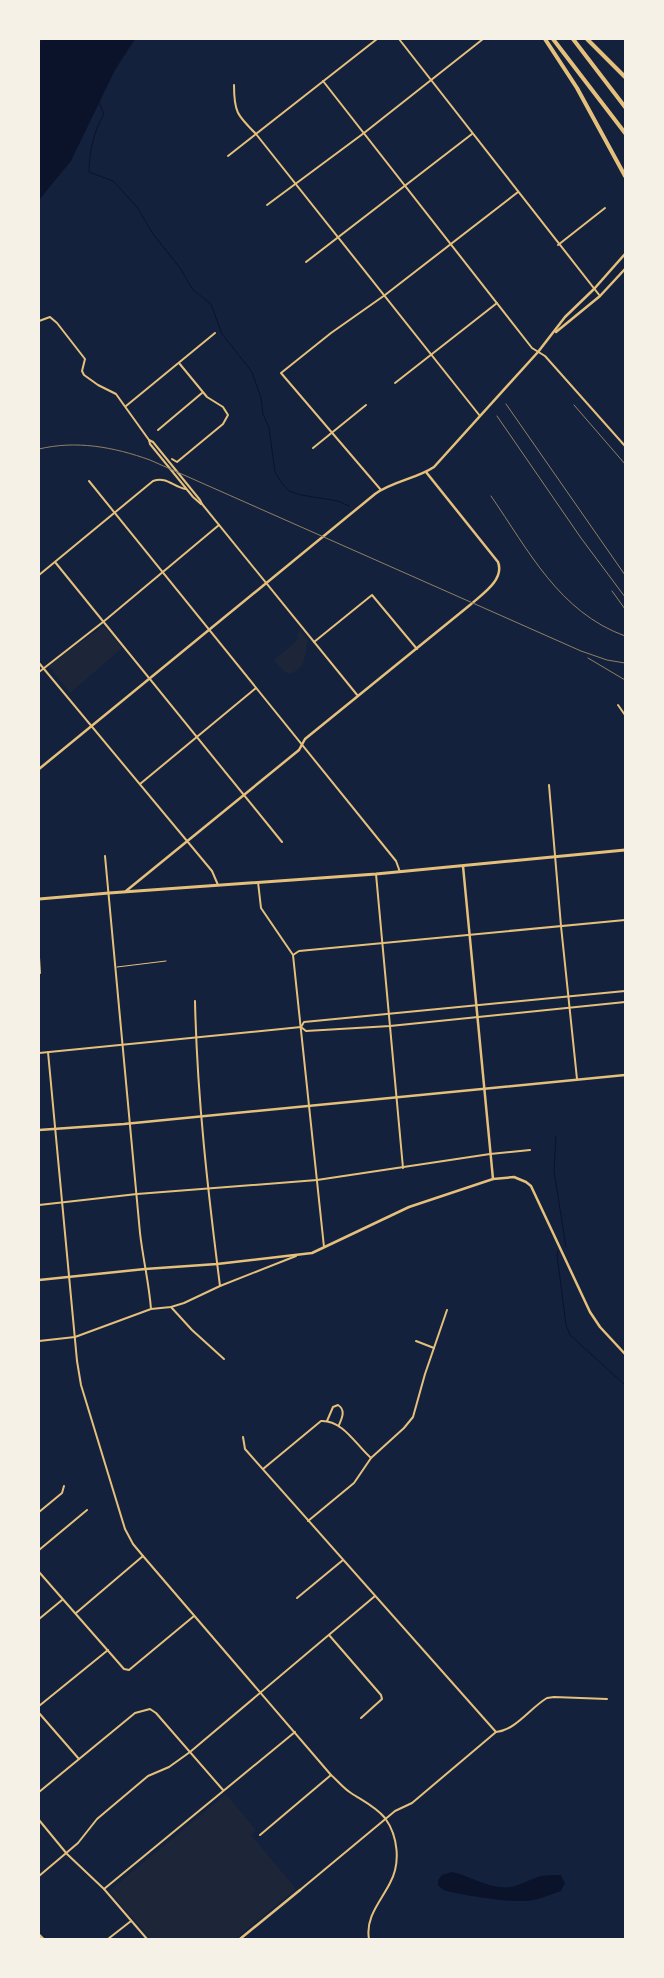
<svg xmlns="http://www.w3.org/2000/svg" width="664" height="1978" font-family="Helvetica,sans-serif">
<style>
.green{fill:#1d2539}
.water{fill:#0b132b}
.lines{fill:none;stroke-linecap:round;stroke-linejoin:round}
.stream{stroke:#0b132b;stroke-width:1}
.service{stroke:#e5c07b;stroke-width:1}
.minor{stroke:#e5c07b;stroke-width:2}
.tertiary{stroke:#e5c07b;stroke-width:2.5}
.secondary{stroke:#e5c07b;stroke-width:3}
.motorway{stroke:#e5c07b;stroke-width:4}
.rail{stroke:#918062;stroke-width:1}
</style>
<rect width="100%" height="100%" fill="#14213d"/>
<g class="green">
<path d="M104,626L122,648L70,693L48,665Z"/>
<path d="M300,630L308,640C304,654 308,668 289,674L284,671L274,660L299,639L297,635Z"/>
<path d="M226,1794L256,1830L251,1835L296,1889L235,1939H151L109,1891Z"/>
</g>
<g class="water">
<path d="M41,39H135L115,70L71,161L39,200V47Z"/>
<path d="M452,1872C472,1876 487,1889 509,1887C519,1886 528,1880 538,1877C542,1875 556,1875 561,1875L565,1883L561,1891C549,1895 536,1901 524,1901C506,1902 460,1895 443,1890L438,1885V1880L442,1875Z"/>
</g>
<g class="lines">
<g class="stream">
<path d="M99,103L104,114C94,130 89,153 89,172L113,181L128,197L137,207L153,234L180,268L193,290L211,304L222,334L252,372L261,398L263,414L269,428L275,472L281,482L289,491L301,495L338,501L349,506"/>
<path d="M556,1136L554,1171L566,1247"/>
<path d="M558,1251L557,1255L566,1325L570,1335L625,1385"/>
</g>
<path class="service" d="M117,967L166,961"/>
<g class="minor">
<path d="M399,39L600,296"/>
<path d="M323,81L532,348L545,356L625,446"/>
<path d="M234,85C234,112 237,115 256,134L480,416"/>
<path d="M228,156L377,39"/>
<path d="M267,205L364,133L483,39"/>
<path d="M558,245L605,208"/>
<path d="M306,262L472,134"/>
<path d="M39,321L50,317L57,323L85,359L82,371L84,375L98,385L116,394L149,440L150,444L193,497L201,504"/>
<path d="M395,383L497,303"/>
<path d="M126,406L215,333"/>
<path d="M158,430L202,393"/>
<path d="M149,440L153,442L200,500L202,504L358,696"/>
<path d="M313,448L366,405"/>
<path d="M172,459L177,462L223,424L228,415L223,407L207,397L179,363"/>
<path d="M89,481L396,861L400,872"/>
<path d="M381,490L281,373L331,333L385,295L518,192"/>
<path d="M55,562L282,842"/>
<path d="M39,575L153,481C167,476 173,487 186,489"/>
<path d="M314,642L372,595L417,649"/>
<path d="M39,663L212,871L218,885"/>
<path d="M39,672L103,622L219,525"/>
<path d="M618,705L625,715"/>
<path d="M140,784L256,688"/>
<path d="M549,785L561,926L577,1079"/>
<path d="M105,856L140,1233C143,1259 149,1283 151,1309"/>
<path d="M376,874L403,1168"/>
<path d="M258,882L261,908L293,955L324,1247"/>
<path d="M293,955L299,951L625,920"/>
<path d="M39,957L40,973H39"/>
<path d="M195,1001C197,1096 208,1192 220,1286"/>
<path d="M301,1027L304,1022L625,991"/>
<path d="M48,1052L77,1361L81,1385L125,1529L133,1544L143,1556L331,1775C338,1781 343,1788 351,1793C363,1801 376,1807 385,1818C398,1836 401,1863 390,1883C381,1901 365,1917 369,1939"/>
<path d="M39,1053L301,1027L306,1031L390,1026L625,1002"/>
<path d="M39,1205L137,1194L317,1180L490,1154L530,1150"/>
<path d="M171,1307L192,1330L224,1359"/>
<path d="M39,1341L75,1337L151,1309L171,1307L184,1303L220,1286L296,1256"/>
<path d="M416,1341L434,1348"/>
<path d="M327,1421L333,1407L338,1405C346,1410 342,1418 339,1425"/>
<path d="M243,1437L245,1449L496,1732C516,1730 530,1708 547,1698L554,1697L607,1699"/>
<path d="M263,1469L321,1421C343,1420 356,1445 371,1458"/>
<path d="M39,1512L62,1493L64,1486"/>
<path d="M308,1521L354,1483L371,1458L404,1428L413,1417L425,1374L447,1310"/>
<path d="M39,1550L87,1510"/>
<path d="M39,1572L124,1669L129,1670L194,1616"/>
<path d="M297,1598L343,1560"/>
<path d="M76,1613L143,1556"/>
<path d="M39,1619L62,1600"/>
<path d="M329,1635L381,1695L382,1699L361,1718"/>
<path d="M39,1706L108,1650"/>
<path d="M39,1713L79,1759"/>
<path d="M39,1792L135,1713L150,1709L156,1713L223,1790"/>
<path d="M39,1820L67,1854L104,1889L147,1939"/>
<path d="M260,1835L331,1775"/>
<path d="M39,1876L78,1843L97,1819L148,1776L169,1767L190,1752L375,1596"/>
<path d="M104,1889L295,1732"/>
<path d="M300,1890L395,1811L412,1803L496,1732"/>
<path d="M108,1939L131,1921"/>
</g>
<g class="tertiary">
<path d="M556,332L600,296L625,269"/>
<path d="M39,769L375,494C393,481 416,479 434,467L538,352L565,317L594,289L625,254"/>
<path d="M463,866L493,1179"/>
<path d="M126,891L299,750L305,739L470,605C481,595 505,580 498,562L426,472"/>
<path d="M39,1130L124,1124L625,1075"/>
<path d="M39,1280L145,1269L217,1264L312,1253L409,1207L493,1179L514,1177L526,1182L531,1186L590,1312L600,1327L625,1354"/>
<path d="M240,1939L300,1890"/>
</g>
<g class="secondary">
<path d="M39,899L109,893L376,874L625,850"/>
<path d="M39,1935L43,1939"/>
</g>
<g class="motorway">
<path d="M545,39L577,88L625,176"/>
<path d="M553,39L625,133"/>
<path d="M573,39L625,107"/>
<path d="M587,39L625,77"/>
</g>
<g class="rail">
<path d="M506,404L625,575"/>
<path d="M574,405L625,464"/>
<path d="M497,416L581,538L625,597"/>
<path d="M39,449C76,440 114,447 150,460L581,651L607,660L625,663"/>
<path d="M491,496C529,551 559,612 625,636"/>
<path d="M612,591L625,609"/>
<path d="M588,658L625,680"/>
</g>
</g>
<rect width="664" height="1978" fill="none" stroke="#f6f1e7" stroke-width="80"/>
</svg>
